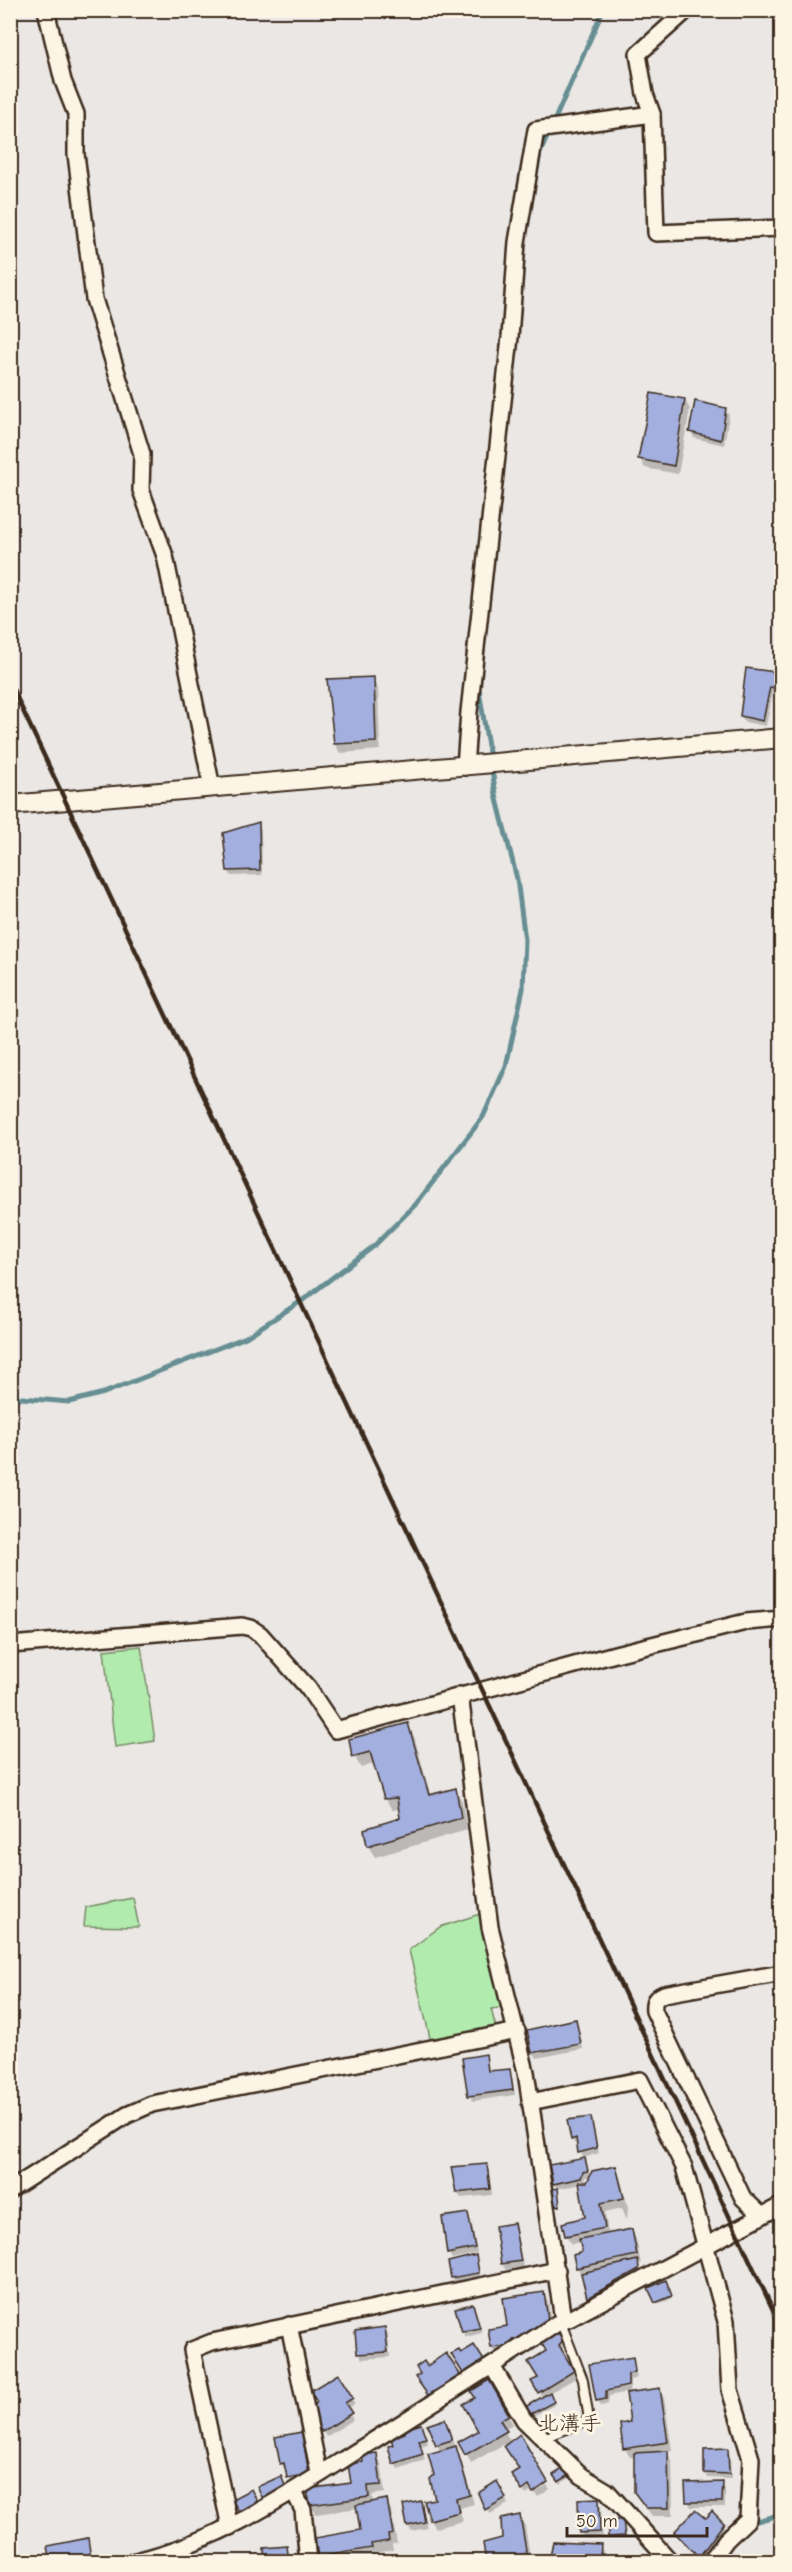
<svg xmlns="http://www.w3.org/2000/svg" width="792" height="2572" font-family="'Comic Neue','Klee One',sans-serif">
<style>
.green{fill:#b2ebae;stroke:#768a66;stroke-width:1.5}
.shadow{fill:#0003}
.lines{fill:none;stroke-linecap:round;stroke-linejoin:round}
.stream{stroke:#668e93;stroke-width:5}
.building{fill:#a3afdf;stroke:#3b2a1e;stroke-width:1.5}
.service-casing{stroke:#3b2a1e;stroke-width:12}
.minor-casing{stroke:#3b2a1e;stroke-width:20}
.tertiary-casing{stroke:#3b2a1e;stroke-width:22}
.service{stroke:#fcf5e5;stroke-width:8}
.minor{stroke:#fcf5e5;stroke-width:15}
.tertiary{stroke:#fcf5e5;stroke-width:18}
.rail{stroke:#3b2a1e;stroke-width:4.5}
.labels{text-anchor:middle;dominant-baseline:central;stroke-width:6;stroke-linejoin:round;paint-order:stroke}
.quarter-label{font-size:21px;fill:#3b2a1e;stroke:#fcf5e5}
</style>
<rect width="100%" height="100%" fill="#eae7e4"/>
<filter id="ink" filterUnits="userSpaceOnUse"><feTurbulence type="fractalNoise" baseFrequency=".0167" numOctaves="2"/><feDisplacementMap in="SourceGraphic" scale="12" xChannelSelector="R" yChannelSelector="G"/><feConvolveMatrix kernelMatrix="1 2 1 2 8 2 1 2 1" color-interpolation-filters="sRGB"/></filter>
<g filter="url(#ink)">
<g class="green">
<path d="M141,1646L155,1741L115,1747L104,1650Z"/>
<path d="M133,1898L139,1927L84,1926L86,1907Z"/>
<path d="M480,1914L501,2008L491,2009L496,2028L431,2042L409,1950L440,1927Z"/>
</g>
<g class="shadow">
<path d="M685,400L690,409L678,474L645,468L640,459Z"/>
<path d="M725,410L729,415L724,445L694,438L691,432Z"/>
<path d="M782,675V693L773,692L766,726L745,722L741,716Z"/>
<path d="M373,679L378,688L380,750L340,753L335,744Z"/>
<path d="M258,824L261,829L262,875L231,876L228,870Z"/>
<path d="M408,1725L414,1736L431,1796L456,1790L462,1801L467,1830L375,1857L368,1846L365,1830L402,1819L400,1809L392,1810L385,1798L375,1763L361,1768L354,1756Z"/>
<path d="M576,2021L583,2049L537,2058L534,2053Z"/>
<path d="M485,2056L490,2073L509,2070L512,2076L515,2095L473,2101L470,2096Z"/>
<path d="M590,2119L599,2153L583,2158L578,2144L576,2145L572,2140L569,2122Z"/>
<path d="M584,2160L590,2177H585L584,2183L615,2168L620,2177L628,2207L627,2221L622,2208L605,2212L608,2235L631,2230L636,2239L641,2264H639L641,2274L591,2303L578,2268L584,2254L581,2242L571,2244L566,2235L586,2218L581,2184L557,2189L554,2183Z"/>
<path d="M486,2165L489,2171L492,2195L461,2198L457,2193Z"/>
<path d="M468,2215L471,2220L477,2253L452,2259L449,2254Z"/>
<path d="M513,2224L516,2230L523,2267L506,2270L502,2264L497,2227Z"/>
<path d="M475,2257L481,2278L455,2283L452,2278Z"/>
<path d="M667,2284L672,2299L657,2304L650,2289Z"/>
<path d="M543,2293L548,2302L552,2329L497,2357L492,2348Z"/>
<path d="M472,2305L482,2333L466,2337L463,2332Z"/>
<path d="M385,2328L388,2334L390,2357L362,2359L359,2354Z"/>
<path d="M558,2334L565,2347L561,2352L576,2378L549,2393L554,2405L531,2417L527,2407L543,2398L533,2382L540,2378L548,2352Z"/>
<path d="M632,2359L637,2378L630,2380V2394L659,2389L664,2398L672,2450L666,2451L672,2461L673,2516H652L641,2501L635,2457H630L625,2449L621,2425L631,2423L627,2392L609,2396L608,2404L601,2406L598,2400Z"/>
<path d="M337,2376L355,2404L347,2409L353,2420L326,2437L315,2418Z"/>
<path d="M488,2382L513,2424L504,2429L533,2490L526,2495L516,2480L521,2470L504,2444L471,2463L460,2443L481,2431L477,2398Z"/>
<path d="M421,2426L428,2444L421,2446L425,2460L398,2469L395,2463Z"/>
<path d="M447,2426L460,2456L474,2504L459,2508L463,2521L436,2528L431,2520L437,2500L436,2476L441,2452L437,2445Z"/>
<path d="M301,2434L305,2440L311,2480L292,2483L287,2469H285L281,2463Z"/>
<path d="M727,2450L730,2455L731,2479L708,2478L705,2473Z"/>
<path d="M376,2454L381,2463L385,2493L372,2495L373,2503L386,2501L391,2510L397,2543L392,2544L393,2550L375,2553L377,2559L397,2556L400,2562H363L362,2559L323,2562L317,2540L362,2532L358,2508L316,2514L311,2505L309,2490L352,2484L364,2463Z"/>
<path d="M569,2468L573,2476L560,2484L555,2476Z"/>
<path d="M497,2483L508,2504L490,2514L487,2509Z"/>
<path d="M722,2484L725,2489V2507H691L688,2501Z"/>
<path d="M547,2485L550,2489L538,2497L535,2493Z"/>
<path d="M598,2500L601,2506L602,2537L584,2538L581,2533Z"/>
<path d="M421,2503L428,2528L411,2531L408,2525Z"/>
<path d="M520,2517L525,2526L531,2562H488Z"/>
<path d="M705,2520L722,2524L726,2529L703,2561L676,2532Z"/>
<path d="M622,2521L626,2537L611,2538L609,2536Z"/>
<path d="M87,2539L92,2562H52Z"/>
<path d="M600,2546L603,2551V2562H555L552,2557Z"/>
<path d="M286,2548L292,2562H267Z"/>
</g>
<g class="lines">
<g class="stream">
<path d="M537,169L540,153L603,10"/>
<path d="M10,1397L69,1402L104,1393L246,1337L303,1300L374,1246L416,1204L483,1117L506,1066L523,989L525,940L517,879L496,795L478,684"/>
<path d="M757,2521L782,2514"/>
</g>
</g>
<g class="building">
<path d="M651,393L685,399L674,466L638,459Z"/>
<path d="M695,401L726,408L721,440L689,432Z"/>
<path d="M746,668L782,673V689L770,687L763,721L740,716Z"/>
<path d="M374,677L376,742L334,744L327,679Z"/>
<path d="M259,822L260,870L227,871L223,833Z"/>
<path d="M408,1723L429,1795L456,1788L461,1818L367,1846L364,1829L400,1818L397,1798L384,1799L370,1752L352,1757L349,1739Z"/>
<path d="M576,2019L581,2044L532,2053L527,2030Z"/>
<path d="M486,2054L488,2071L510,2069L513,2090L468,2096L462,2058Z"/>
<path d="M591,2117L597,2148L578,2153L576,2138L571,2140L567,2120Z"/>
<path d="M585,2158L588,2171L583,2172L581,2178L553,2184L549,2165Z"/>
<path d="M487,2164L490,2189L456,2193L451,2167Z"/>
<path d="M616,2166L624,2198L601,2203L605,2228L565,2236L562,2223L585,2217L579,2182H587L592,2171Z"/>
<path d="M558,2188L560,2206L554,2205L553,2189Z"/>
<path d="M468,2213L475,2248L447,2254L442,2217Z"/>
<path d="M514,2223L521,2261L501,2264L495,2226Z"/>
<path d="M632,2229L637,2255L576,2268L573,2255L582,2252L579,2239Z"/>
<path d="M476,2255L479,2273L451,2278L448,2262Z"/>
<path d="M638,2260L639,2269L587,2298L581,2273Z"/>
<path d="M666,2280L672,2296L655,2303L648,2288Z"/>
<path d="M544,2292L548,2320L521,2338L513,2340L512,2345L491,2348L488,2329L507,2326L503,2298Z"/>
<path d="M473,2304L480,2328L462,2332L455,2308Z"/>
<path d="M385,2327L388,2352L357,2354L355,2331Z"/>
<path d="M558,2332L563,2340L559,2345L574,2371L538,2393L531,2381L538,2378L528,2362L546,2351L541,2342Z"/>
<path d="M474,2345L485,2362L464,2375L451,2354L459,2350L461,2353Z"/>
<path d="M446,2353L461,2376L430,2398L415,2377L420,2374L416,2367L424,2361L427,2366Z"/>
<path d="M633,2357L635,2372L628,2374V2386L606,2391V2399L596,2401L589,2364Z"/>
<path d="M338,2374L353,2398L345,2403L352,2413L322,2432L313,2418L312,2409L317,2402L310,2391Z"/>
<path d="M489,2380L509,2415L500,2420L507,2431L465,2455L458,2442L478,2431L463,2404L475,2398L471,2391Z"/>
<path d="M660,2388L668,2442L623,2449L620,2424L630,2422L626,2393Z"/>
<path d="M550,2392L554,2402L529,2415L525,2407Z"/>
<path d="M445,2419L452,2440L436,2445L427,2425Z"/>
<path d="M421,2424L426,2438L419,2440L423,2454L393,2464L388,2446L393,2445L391,2438L405,2433V2429Z"/>
<path d="M302,2432L309,2474L287,2478L284,2463L280,2464L275,2437Z"/>
<path d="M520,2434L548,2482L533,2493L529,2486L522,2491L511,2474L519,2469L504,2446Z"/>
<path d="M456,2446L470,2495L456,2499L459,2512L430,2520L424,2501L435,2499L430,2479L434,2475L428,2454Z"/>
<path d="M728,2448L729,2474L704,2473V2449Z"/>
<path d="M668,2451L669,2508H646L634,2492V2453Z"/>
<path d="M377,2453L381,2485L368,2486L369,2497L310,2505L307,2489L351,2483L348,2464L363,2462L362,2455Z"/>
<path d="M569,2465L574,2473L558,2482L553,2475Z"/>
<path d="M281,2476L287,2490L264,2501L257,2487Z"/>
<path d="M497,2481L506,2498L485,2510L478,2493Z"/>
<path d="M723,2482L722,2502H686L685,2483Z"/>
<path d="M251,2489L259,2505L240,2514L232,2499Z"/>
<path d="M599,2498L600,2532L579,2533L578,2499Z"/>
<path d="M387,2499L393,2534L388,2535L389,2541L371,2544L372,2548L318,2557L315,2538L360,2530L356,2505Z"/>
<path d="M421,2501L425,2522L407,2526L403,2505Z"/>
<path d="M695,2510L705,2518L712,2511L724,2523L699,2557L674,2532Z"/>
<path d="M520,2515L528,2562H486L483,2543L502,2538L501,2519Z"/>
<path d="M608,2520H623L625,2536L608,2537Z"/>
<path d="M88,2538L91,2559L51,2562L48,2546Z"/>
<path d="M553,2542L601,2544L600,2559L550,2557Z"/>
<path d="M287,2546L289,2562H265L264,2548Z"/>
<path d="M397,2555L398,2562H361V2560Z"/>
</g>
<g class="lines">
<defs>
<path id="service" d="M544,2438L589,2420L583,2380L563,2328V2320"/>
<g id="minor">
<path d="M46,10L63,81L76,114V154L94,299L142,454L141,490L165,556L212,788"/>
<path d="M687,10L638,54L645,94L652,114L656,233L782,228"/>
<path d="M465,767L469,712L510,337L517,242L536,130L652,114"/>
<path d="M10,1645L242,1626L251,1628L260,1634L308,1688L336,1730L619,1653L746,1622L782,1619"/>
<path d="M460,1695L490,1927L526,2072L563,2320"/>
<path d="M530,2102L640,2080L684,2167L726,2321L730,2390L751,2459L748,2519L726,2540L710,2562"/>
<path d="M10,2190L127,2115L152,2104L517,2031"/>
<path d="M761,2215L743,2198L654,2011C653,2001 655,1998 664,1994L782,1973"/>
<path d="M289,2325L318,2468L322,2473"/>
<path d="M492,2366L524,2420L582,2476L607,2491L671,2562"/>
<path d="M294,2492L303,2510L308,2562"/>
<path d="M230,2527L192,2350L212,2342L557,2270"/>
<path d="M132,2562C221,2541 284,2497 360,2449C425,2408 491,2367 556,2324L571,2318L782,2205"/>
</g>
<path id="tertiary" d="M10,805L782,738"/>
</defs>
<use href="#service" class="service-casing"/>
<use href="#minor" class="minor-casing"/>
<use href="#tertiary" class="tertiary-casing"/>
<use href="#service" class="service"/>
<use href="#minor" class="minor"/>
<use href="#tertiary" class="tertiary"/>
<path class="rail" d="M10,683L782,2329"/>
</g>
</g>
<g class="labels">
<g class="quarter-label">
<text x="570" y="2423">北溝手</text>
</g>
</g>
<rect width="792" height="2572" fill="none" stroke="#fcf5e5" stroke-width="36"/>
<rect x="18" y="18" width="756" height="2536" fill="none" stroke="#3b2a1e" stroke-width="2" filter="url(#ink)"/>
<path d="M567 2527v9h140v-9" fill="none" stroke="#3b2a1e" stroke-width="3"/>
<text x="576" y="2527" font-size="18" fill="#3b2a1e" stroke="#fcf5e5" stroke-width="4.5" paint-order="stroke">50 m</text>
</svg>
